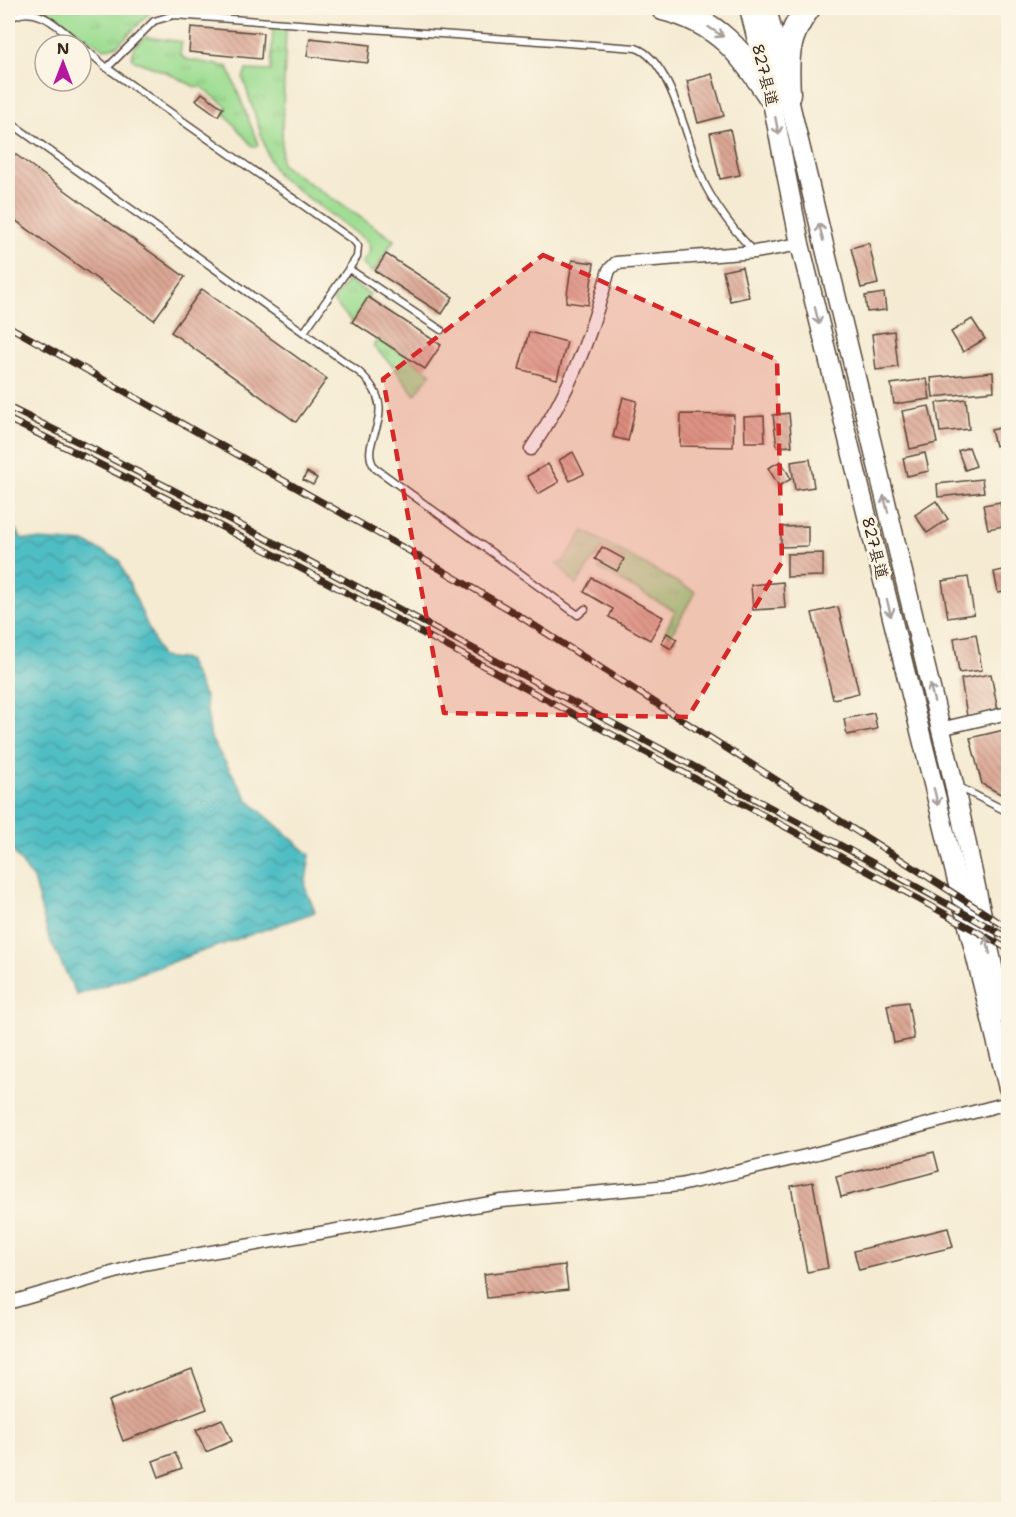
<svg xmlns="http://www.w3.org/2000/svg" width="1016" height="1517" font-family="'Shantell Sans','LXGW WenKai TC',sans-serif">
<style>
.grass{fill:url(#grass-tufts);stroke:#6c8458;stroke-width:1.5}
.water{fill:url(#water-waves);stroke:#457471;stroke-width:1.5}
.building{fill:url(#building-back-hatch)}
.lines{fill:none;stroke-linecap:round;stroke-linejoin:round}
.service-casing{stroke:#574739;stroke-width:9}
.minor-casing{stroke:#574739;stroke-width:15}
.secondary-casing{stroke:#574739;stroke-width:21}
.motorway-casing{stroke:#574739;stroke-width:27}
.service{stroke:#fff;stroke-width:6}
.minor{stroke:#fff;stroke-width:12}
.secondary{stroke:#fff;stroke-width:18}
.motorway{stroke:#fff;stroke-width:24}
.rail-casing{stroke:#3b2a1e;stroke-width:7}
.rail{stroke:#fcf5e5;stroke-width:4.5;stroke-dasharray:14;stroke-linecap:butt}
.oneway{stroke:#a79f9a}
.marked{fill:#d62828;fill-opacity:0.2;stroke:#d62828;stroke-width:4.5;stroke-dasharray:12 8;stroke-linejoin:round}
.labels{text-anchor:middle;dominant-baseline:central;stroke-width:6;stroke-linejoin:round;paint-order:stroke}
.street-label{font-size:16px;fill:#3b2a1e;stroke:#fcf5e5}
</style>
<defs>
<pattern id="grass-tufts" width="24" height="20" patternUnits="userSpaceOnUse" patternTransform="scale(1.5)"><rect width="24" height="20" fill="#9edd93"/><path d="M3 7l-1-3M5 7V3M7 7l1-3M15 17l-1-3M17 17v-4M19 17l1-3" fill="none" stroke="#89be7e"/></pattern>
<pattern id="water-waves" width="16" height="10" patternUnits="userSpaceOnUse" patternTransform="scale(1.5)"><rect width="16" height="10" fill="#4fbec4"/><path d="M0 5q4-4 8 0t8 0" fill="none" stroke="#439b9f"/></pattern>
<pattern id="building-back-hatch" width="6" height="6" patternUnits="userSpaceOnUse" patternTransform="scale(1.5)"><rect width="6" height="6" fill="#dca694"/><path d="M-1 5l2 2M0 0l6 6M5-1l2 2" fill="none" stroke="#b48778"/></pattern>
</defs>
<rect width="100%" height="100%" fill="#fcf5e5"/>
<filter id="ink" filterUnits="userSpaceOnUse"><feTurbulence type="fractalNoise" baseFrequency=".0167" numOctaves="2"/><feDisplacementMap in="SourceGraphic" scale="12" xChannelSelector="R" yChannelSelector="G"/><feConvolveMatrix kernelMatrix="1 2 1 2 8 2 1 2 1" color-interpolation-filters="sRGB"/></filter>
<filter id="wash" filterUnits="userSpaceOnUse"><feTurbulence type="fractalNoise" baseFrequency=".008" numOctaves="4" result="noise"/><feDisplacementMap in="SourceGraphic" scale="24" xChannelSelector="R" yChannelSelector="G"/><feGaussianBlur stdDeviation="1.35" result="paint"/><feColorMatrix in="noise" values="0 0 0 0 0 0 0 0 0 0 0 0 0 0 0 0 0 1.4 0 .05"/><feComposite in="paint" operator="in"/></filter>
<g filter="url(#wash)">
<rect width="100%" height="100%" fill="#f5ebd3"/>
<g class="grass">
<path d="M43,8H155L118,45L104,49Z"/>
<path d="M273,27L286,29L281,164L394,240L373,273L362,264L370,250L368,242L277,175L269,159L243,78L246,70L271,71Z"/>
<path d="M145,37L182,42L180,54L185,59L228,67L258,144L256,147H253L224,113L227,107L200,86L197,88L168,73L136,61L132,58L134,47Z"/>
<path d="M348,281L370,294L352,322L333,301Z"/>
<path d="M378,338L431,373L415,395L393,366L373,346Z"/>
<path d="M584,531L695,592L671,635L665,632L675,611L599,569L602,563L617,571L624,559L602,547L576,585L557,563L563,562Z"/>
</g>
<path class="water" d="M8,519L22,539L86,543L119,560L161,657L187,660L205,697L211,739L249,801L310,855L305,887L315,912L77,995L49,938L33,879L8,844Z"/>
<g id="blocks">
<g class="building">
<path d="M191,27L263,33L261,59L189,52Z"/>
<path d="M310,38L370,45L368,63L307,56Z"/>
<path d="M712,74L724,116L698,123L687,81Z"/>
<path d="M202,93L223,108L218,116L196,100Z"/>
<path d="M730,129L740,175L720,179L710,133Z"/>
<path d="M8,149L185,277L154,320L8,215Z"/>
<path d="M869,243L878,284L861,288L851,248Z"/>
<path d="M386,254L453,297L442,314L375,271Z"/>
<path d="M572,260L594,263L588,305L566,302Z"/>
<path d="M742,267L749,297L730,301L723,271Z"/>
<path d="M202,289L327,379L296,422L171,332Z"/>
<path d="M884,293L886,310L867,312L865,296Z"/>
<path d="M368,297L441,345L425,369L352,322Z"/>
<path d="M972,319L985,339L963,352L951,332Z"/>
<path d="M894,331L898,367L876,370L872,334Z"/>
<path d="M529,332L567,342L557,379L519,369Z"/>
<path d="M993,372L994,391L933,397L931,378Z"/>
<path d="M927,379L930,399L894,404L891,384Z"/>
<path d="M623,397L637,401L628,441L613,437Z"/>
<path d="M966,399L969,429L940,432L936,403Z"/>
<path d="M929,406L937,443L910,449L902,411Z"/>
<path d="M789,413L792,446L777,447L773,415Z"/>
<path d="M681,414L734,415L733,447L680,446Z"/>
<path d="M764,416L765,442H745L744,417Z"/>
<path d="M1008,426V442L995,446L991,430Z"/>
<path d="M969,447L976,466L965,470L958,451Z"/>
<path d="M573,452L584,474L570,481L559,460Z"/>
<path d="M925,453L929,471L907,476L903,458Z"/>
<path d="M810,459L814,487L795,490L791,462Z"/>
<path d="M781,461L791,479L779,486L768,468Z"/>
<path d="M548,464L559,482L538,494L527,476Z"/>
<path d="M307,472L317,478L313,485L303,480Z"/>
<path d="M982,479L984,492L938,497L937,484Z"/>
<path d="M936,501L948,519L927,533L915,515Z"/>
<path d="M1000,502L1004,526L988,529L983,505Z"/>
<path d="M808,526V546L781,547V527Z"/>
<path d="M602,547L624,559L617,571L595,559Z"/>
<path d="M823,553V576L787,577V554Z"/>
<path d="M1008,569V591L998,593L994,572Z"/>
<path d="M968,577L974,614L948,618L942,581Z"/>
<path d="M592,578L663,617L650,640L609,617L613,609L584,592Z"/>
<path d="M783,582L785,608L753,610L751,585Z"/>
<path d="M838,607L859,693L833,699L812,613Z"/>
<path d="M667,633L677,639L671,649L661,643Z"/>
<path d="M976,634L982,670L959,673L954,638Z"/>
<path d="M991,674L998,711L967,716L961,679Z"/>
<path d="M874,713L877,729L847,735L844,719Z"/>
<path d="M1008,729V798L982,784L970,738Z"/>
<path d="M908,1002L914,1039L894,1043L887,1005Z"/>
<path d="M934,1152L939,1171L841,1197L836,1177Z"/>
<path d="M813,1182L828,1268L807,1272L791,1186Z"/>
<path d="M948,1228L953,1247L859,1270L854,1251Z"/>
<path d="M565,1265L568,1289L487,1298L484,1274Z"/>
<path d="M192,1369L207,1409L123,1441L108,1401Z"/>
<path d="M222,1419L232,1441L206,1452L196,1430Z"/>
<path d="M175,1453L182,1468L159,1477L153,1461Z"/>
<path d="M935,1505L936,1510H918V1508Z"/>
</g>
</g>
</g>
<g filter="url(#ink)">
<use href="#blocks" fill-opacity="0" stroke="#574739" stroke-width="1.5"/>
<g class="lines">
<defs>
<g id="service">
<path d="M8,20C34,0 60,28 80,45"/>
<path d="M81,45L107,68L354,241L358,246L357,257L304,332"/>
<path d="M107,68L154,21L174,15L636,48C673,60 689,152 705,185C717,208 736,234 755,252"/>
<path d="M8,121L359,372C406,414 355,440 375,468L578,615L585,609"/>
<path d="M349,269L441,330"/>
<path d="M957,786L1008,812"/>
</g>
<g id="minor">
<path d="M531,449C571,391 590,337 609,270L616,263L755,252L800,244"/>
<path d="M940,729L1008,713"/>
<path d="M8,1303L143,1264L502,1201L680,1185L810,1155L1008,1103"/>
</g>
<g id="secondary">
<path d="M749,8L771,97L800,244L1008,1088"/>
<path d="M767,8L954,784L995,976L999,1013"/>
</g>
<g id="motorway">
<path d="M663,8C718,21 742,53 771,97"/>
<path d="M788,94C786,58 786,37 808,8"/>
</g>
</defs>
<use href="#service" class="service-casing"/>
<use href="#minor" class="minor-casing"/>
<use href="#secondary" class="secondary-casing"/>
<use href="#motorway" class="motorway-casing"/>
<use href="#service" class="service"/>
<use href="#minor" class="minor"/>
<use href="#secondary" class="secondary"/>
<use href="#motorway" class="motorway"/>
<defs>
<g id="rail">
<path d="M8,326L411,552L510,610L1008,928"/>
<path d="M8,407C188,495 365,591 543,686C698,769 855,851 1008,938"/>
<path d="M8,419C187,506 362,601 538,695C695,779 853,861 1008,949"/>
</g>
</defs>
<use href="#rail" class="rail-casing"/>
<use href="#rail" class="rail"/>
</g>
<defs><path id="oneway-shaft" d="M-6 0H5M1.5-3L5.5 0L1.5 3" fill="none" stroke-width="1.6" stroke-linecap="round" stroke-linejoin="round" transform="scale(1.5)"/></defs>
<g class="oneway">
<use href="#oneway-shaft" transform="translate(716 32) rotate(33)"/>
<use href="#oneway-shaft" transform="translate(777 126) rotate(79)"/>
<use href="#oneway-shaft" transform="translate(821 232) rotate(-104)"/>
<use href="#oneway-shaft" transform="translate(817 316) rotate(76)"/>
<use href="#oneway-shaft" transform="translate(886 504) rotate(-104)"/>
<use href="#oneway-shaft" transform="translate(889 608) rotate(76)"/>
<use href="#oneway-shaft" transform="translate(932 693) rotate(-104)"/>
<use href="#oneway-shaft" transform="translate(936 797) rotate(76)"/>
<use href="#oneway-shaft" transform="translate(988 945) rotate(-102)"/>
</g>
</g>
<path class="marked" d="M543,255L777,360L782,562L688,717L444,713L383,379Z"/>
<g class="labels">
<g class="street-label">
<text transform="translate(765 75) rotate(76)">827县道</text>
<text transform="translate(875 548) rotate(76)">827县道</text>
</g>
</g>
<rect width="1016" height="1517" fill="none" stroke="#fcf5e5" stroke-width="30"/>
<g transform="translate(63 63)"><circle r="28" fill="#fcf5e5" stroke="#afa495" stroke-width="1.5"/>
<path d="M0-4.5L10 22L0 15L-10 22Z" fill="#b5179e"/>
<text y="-9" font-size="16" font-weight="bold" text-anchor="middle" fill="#3b2a1e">N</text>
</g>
</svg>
